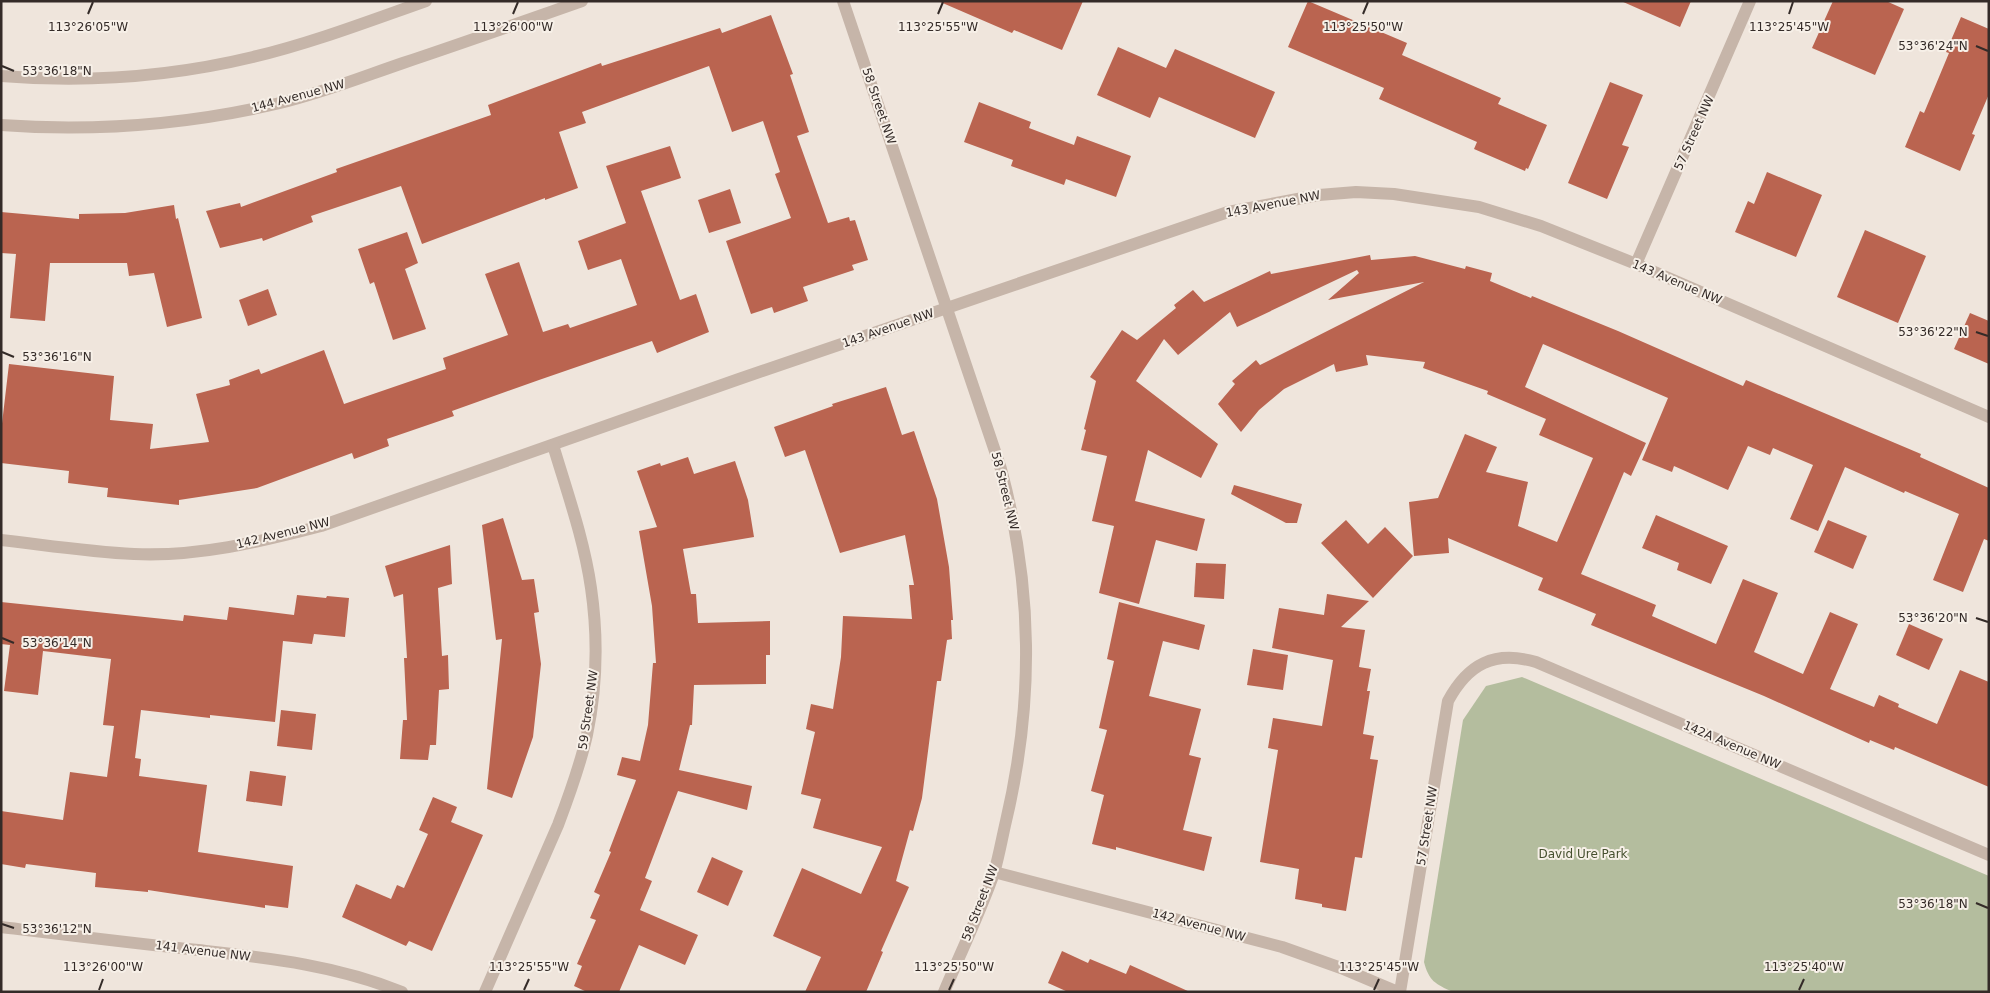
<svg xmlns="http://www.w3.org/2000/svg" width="1990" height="993" font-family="'DejaVu Sans',sans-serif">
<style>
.green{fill:#b4bd9e}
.building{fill:#ba6450}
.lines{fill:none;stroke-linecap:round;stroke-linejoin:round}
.minor{stroke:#c6b5a9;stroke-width:12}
.tertiary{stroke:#c6b5a9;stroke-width:12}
.ticks{fill:none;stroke:#342b28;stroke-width:2}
.labels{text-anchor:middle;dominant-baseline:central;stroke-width:4;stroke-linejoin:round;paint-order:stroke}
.street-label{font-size:12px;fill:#342b28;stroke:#f7f0e8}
.park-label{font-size:12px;fill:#46502f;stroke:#f7f0e8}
.ticks-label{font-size:12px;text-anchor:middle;fill:#342b28;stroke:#f7f0e8;stroke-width:4;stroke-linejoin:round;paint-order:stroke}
</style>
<rect width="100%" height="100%" fill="#efe5dc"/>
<path class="green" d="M1522,677L1989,876V992H1453C1435,984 1429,981 1424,962L1463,720L1486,686Z"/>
<g class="building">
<path d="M938,1H1083L1062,50L1014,30L1012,33Z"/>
<path d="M1308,1L1407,43L1402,55L1501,98L1498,104L1547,125L1528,169L1526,168L1525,171L1474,149L1477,142L1379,99L1384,88L1288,47Z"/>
<path d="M1621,1H1691L1680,27Z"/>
<path d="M1833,1H1886L1904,9L1875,75L1812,48Z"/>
<path d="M771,15L793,74L790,75L809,132L797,136L828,223L849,217L850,221L855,220L868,260L852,265L854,270L803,287L808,301L774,313L772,307L751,314L726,241L791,218L775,174L780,172L763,121L732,132L709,66L582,112L586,123L559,132L578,188L545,200V198L422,244L401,186L311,216L313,222L263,241L262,238L220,248L206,211L240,203L241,207L337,172L336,169L491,115L488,105L601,63L602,66L720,28L722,33Z"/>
<path d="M1961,17L1989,29V94L1972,134L1975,135L1960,171L1905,147L1920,111L1924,113L1949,53L1946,52Z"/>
<path d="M1118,47L1166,68L1175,49L1275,92L1255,138L1159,97L1150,118L1097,95Z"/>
<path d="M1610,82L1643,95L1622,145L1629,147L1607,199L1568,183Z"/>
<path d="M979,102L1031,122L1029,128L1074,145L1077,136L1131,156L1116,197L1066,179L1064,185L1011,166L1013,160L964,142Z"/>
<path d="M670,146L681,178L641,191L680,300L696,294L709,332L657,353L652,341L539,380L452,411L454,416L387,439L389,446L354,459L352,453L257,488L179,500V505L107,497L108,488L68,483L69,471L1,463V432L9,364L114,376L110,420L153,424L150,449L209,442L196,394L230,385L229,380L259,369L261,374L324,350L344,404L446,369L443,358L508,335L485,274L519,262L543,332L568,324L570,328L637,305L621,259L588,270L578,241L626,223L606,166Z"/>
<path d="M1767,172L1822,195L1796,257L1735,232L1748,201L1754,204Z"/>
<path d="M730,189L741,223L709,233L698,200Z"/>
<path d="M174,205L176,219L178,218L202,318L167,327L154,273L129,276L127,263H50L45,321L10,318L16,254L1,253V212L79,219V214L125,213Z"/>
<path d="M1865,230L1926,256L1898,323L1837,297Z"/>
<path d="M407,232L418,263L405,269L426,329L393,340L374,282L370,284L358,249Z"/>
<path d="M1370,255L1371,260L1415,256L1465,269L1466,266L1492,273L1490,281L1531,298L1532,296L1618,331L1743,386L1746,380L1921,454L1920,457L1989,488V541L1984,539L1963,592L1933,580L1959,514L1905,491L1904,493L1845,467L1818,531L1790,519L1813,465L1773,448L1770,455L1748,446L1728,490L1674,466L1672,472L1642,460L1668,398L1543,344L1525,387L1646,443L1631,476L1624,472L1581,574L1656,605L1652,616L1716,644L1743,579L1778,593L1754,652L1803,674L1830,612L1858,624L1830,689L1874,707L1879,695L1899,704L1898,707L1937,724L1960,670L1989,682V787L1895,747L1894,750L1870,740L1869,743L1764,696L1591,625L1596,614L1538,590L1543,578L1448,538L1449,553L1414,556L1409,502L1438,498L1465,434L1497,447L1486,472L1528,482L1518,526L1557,542L1593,458L1539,435L1546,419L1487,394L1488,391L1423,368L1425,362L1366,355L1368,365L1336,372L1334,364L1284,389L1259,410L1241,432L1218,404L1235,384L1232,381L1256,360L1260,365L1424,282L1328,300L1359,273L1357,270L1237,327L1230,312L1178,355L1164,339L1136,381L1218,444L1201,478L1148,450L1135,501L1205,519L1197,551L1156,540L1139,604L1099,593L1114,526L1092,521L1107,456L1081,450L1086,430L1084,429L1096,381L1090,377L1122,330L1137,340L1176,308L1174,305L1193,290L1204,302L1270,271L1271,274Z"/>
<path d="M268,289L277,315L248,326L239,300Z"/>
<path d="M1970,313L1989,321V364L1954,349Z"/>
<path d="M886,387L902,435L914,431L937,499L949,567L953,620H951L952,639L947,640L941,681H937L922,798L913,831L910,830L896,881L909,887L881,951L883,952L866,992H805L821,957L773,936L802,868L861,894L882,847L813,828L821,799L801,794L815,732L806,729L811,704L833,709L841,657L843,616L912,619L909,585H914L905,535L840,553L805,450L785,457L774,427L833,406L832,404Z"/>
<path d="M688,457L694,474L735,461L748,500L754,537L683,549L691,594H696L698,623L770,621V655H766V684L694,685L692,725H690L679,770L752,786L747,810L678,791L645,878L652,881L640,910L698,935L685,965L639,945L619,992H587L574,986L582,966L577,964L596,920L590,918L600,895L594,892L611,852L609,851L635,783L636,780L617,775L622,757L640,761L648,725L653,663H656L652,606L639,531L657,527L637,471L660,463L661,466Z"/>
<path d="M1234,485L1302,504L1297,523H1286L1231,494Z"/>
<path d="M1656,515L1728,546L1711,584L1677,570L1679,563L1642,548Z"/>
<path d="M503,518L522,580L534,579L539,612L534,613L541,664L533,737L512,798L487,789L502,639L496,640L482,525Z"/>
<path d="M1346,520L1368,544L1385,527L1413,556L1373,598L1321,543Z"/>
<path d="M1828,520L1867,536L1853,569L1814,552Z"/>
<path d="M450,545L452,584L438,588L442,656L448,655L449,689L439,690L436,745H430L428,760L400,759L403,720H407L404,658H407L403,594L394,597L385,566Z"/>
<path d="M1196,563L1226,564L1224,599L1194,597Z"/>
<path d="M1327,594L1369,601L1341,627L1365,630L1359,667L1371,669L1367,691H1370L1363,734L1374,736L1370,759L1378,760L1362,858L1355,857L1346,911L1322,907V904L1295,899L1299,869L1260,862L1278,750L1268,748L1273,718L1322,726L1333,660L1272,648L1279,608L1324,615Z"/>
<path d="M297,595L326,598L327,596L349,598L345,637L314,634L312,644L283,641L275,722L210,715V718L141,710L135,758L141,759L139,776L207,785L198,852L293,866L288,908L265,905V908L148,890V892L95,887L96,873L26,864L25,868L1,864V811L63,820L70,772L107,777L114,726L103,725L111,659L43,651L38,695L4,691L10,645L1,644V602L183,621L184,615L227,620L229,607L294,615Z"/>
<path d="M1119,602L1205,625L1199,650L1163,641L1149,696L1201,709L1189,755L1201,758L1183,830L1212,837L1204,871L1116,847V850L1092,844L1104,795L1091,791L1107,730L1099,728L1114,661L1107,659Z"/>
<path d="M1909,624L1943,639L1929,670L1896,655Z"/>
<path d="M1253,649L1288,655L1283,690L1247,685Z"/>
<path d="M281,710L316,714L312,750L277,746Z"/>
<path d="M250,771L286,776L282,806L246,801Z"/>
<path d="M433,797L457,807L451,822L483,835L432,951L409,941L406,946L342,917L356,884L391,899L397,885L404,888L428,834L419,830Z"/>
<path d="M712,857L743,871L728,906L697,892Z"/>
<path d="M1062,951L1088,963L1090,959L1126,974L1130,965L1190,992H1068L1048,983Z"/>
</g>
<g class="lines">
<g class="minor">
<path d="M1636,264L1750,1"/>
<path d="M1,540C45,545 89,552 134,554C197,557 260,542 321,526L739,379L1228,212L1319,195L1356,192L1394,194L1479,207L1541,226L1636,264L1989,417"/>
<path d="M994,872L1282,947L1341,968L1398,992"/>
<path d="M1,927C67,935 132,943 198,950C268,958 336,965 402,992"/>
<path d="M485,992L558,825C569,796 580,766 587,735C597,687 598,636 591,588C584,539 567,492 553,445"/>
<path d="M1400,992L1448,701C1468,664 1494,650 1536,662L1989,855"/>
</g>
<g class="tertiary">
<path d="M843,1L1001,469C1033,588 1034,702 1006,821C1002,838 999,856 994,873C980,913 961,952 944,992"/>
<path d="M1,76C87,83 170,77 253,57C312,43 369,21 426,1"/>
<path d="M1,125C97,132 186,125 280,103C322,93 362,77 403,63C463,43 522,22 582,1"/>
</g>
</g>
<path class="ticks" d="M88,14L93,2M513,14L518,2M938,14L943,2M1363,14L1368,2M1789,14L1793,2M1976,46L1988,51M2,66L14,71M1976,332L1988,336M2,352L14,357M1976,618L1988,622M2,638L14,643M1976,903L1988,908M2,924L14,928M99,990L103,979M524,990L529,979M949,990L954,979M1374,990L1379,979M1799,990L1804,979"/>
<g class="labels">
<g class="street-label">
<text transform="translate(298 96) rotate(-15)">144 Avenue NW</text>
<text transform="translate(879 106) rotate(71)">58 Street NW</text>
<text transform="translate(1694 133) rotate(-66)">57 Street NW</text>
<text transform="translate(1273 204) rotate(-11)">143 Avenue NW</text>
<text transform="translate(1677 282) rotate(23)">143 Avenue NW</text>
<text transform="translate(888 328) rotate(-19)">143 Avenue NW</text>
<text transform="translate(1005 491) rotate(76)">58 Street NW</text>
<text transform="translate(283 533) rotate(-14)">142 Avenue NW</text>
<text transform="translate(588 710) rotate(-82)">59 Street NW</text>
<text transform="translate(1732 745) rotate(23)">142A Avenue NW</text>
<text transform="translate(1427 826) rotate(-81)">57 Street NW</text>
<text transform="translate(980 903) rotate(-69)">58 Street NW</text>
<text transform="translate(1199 925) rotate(15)">142 Avenue NW</text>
<text transform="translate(203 951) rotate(7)">141 Avenue NW</text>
</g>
<g class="park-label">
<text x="1583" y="854">David Ure Park</text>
</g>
</g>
<g class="ticks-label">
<text x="88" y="31">113°26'05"W</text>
<text x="513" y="31">113°26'00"W</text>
<text x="938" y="31">113°25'55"W</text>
<text x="1363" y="31">113°25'50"W</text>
<text x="1789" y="31">113°25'45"W</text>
<text x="1933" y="50">53°36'24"N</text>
<text x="57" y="75">53°36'18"N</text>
<text x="1933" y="336">53°36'22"N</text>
<text x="57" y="361">53°36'16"N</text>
<text x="1933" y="622">53°36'20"N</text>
<text x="57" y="647">53°36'14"N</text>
<text x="1933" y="908">53°36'18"N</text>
<text x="57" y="933">53°36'12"N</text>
<text x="103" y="971">113°26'00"W</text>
<text x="529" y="971">113°25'55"W</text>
<text x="954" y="971">113°25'50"W</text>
<text x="1379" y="971">113°25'45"W</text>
<text x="1804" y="971">113°25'40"W</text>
</g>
<rect width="1990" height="993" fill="none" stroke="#342b28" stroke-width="5"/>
</svg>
